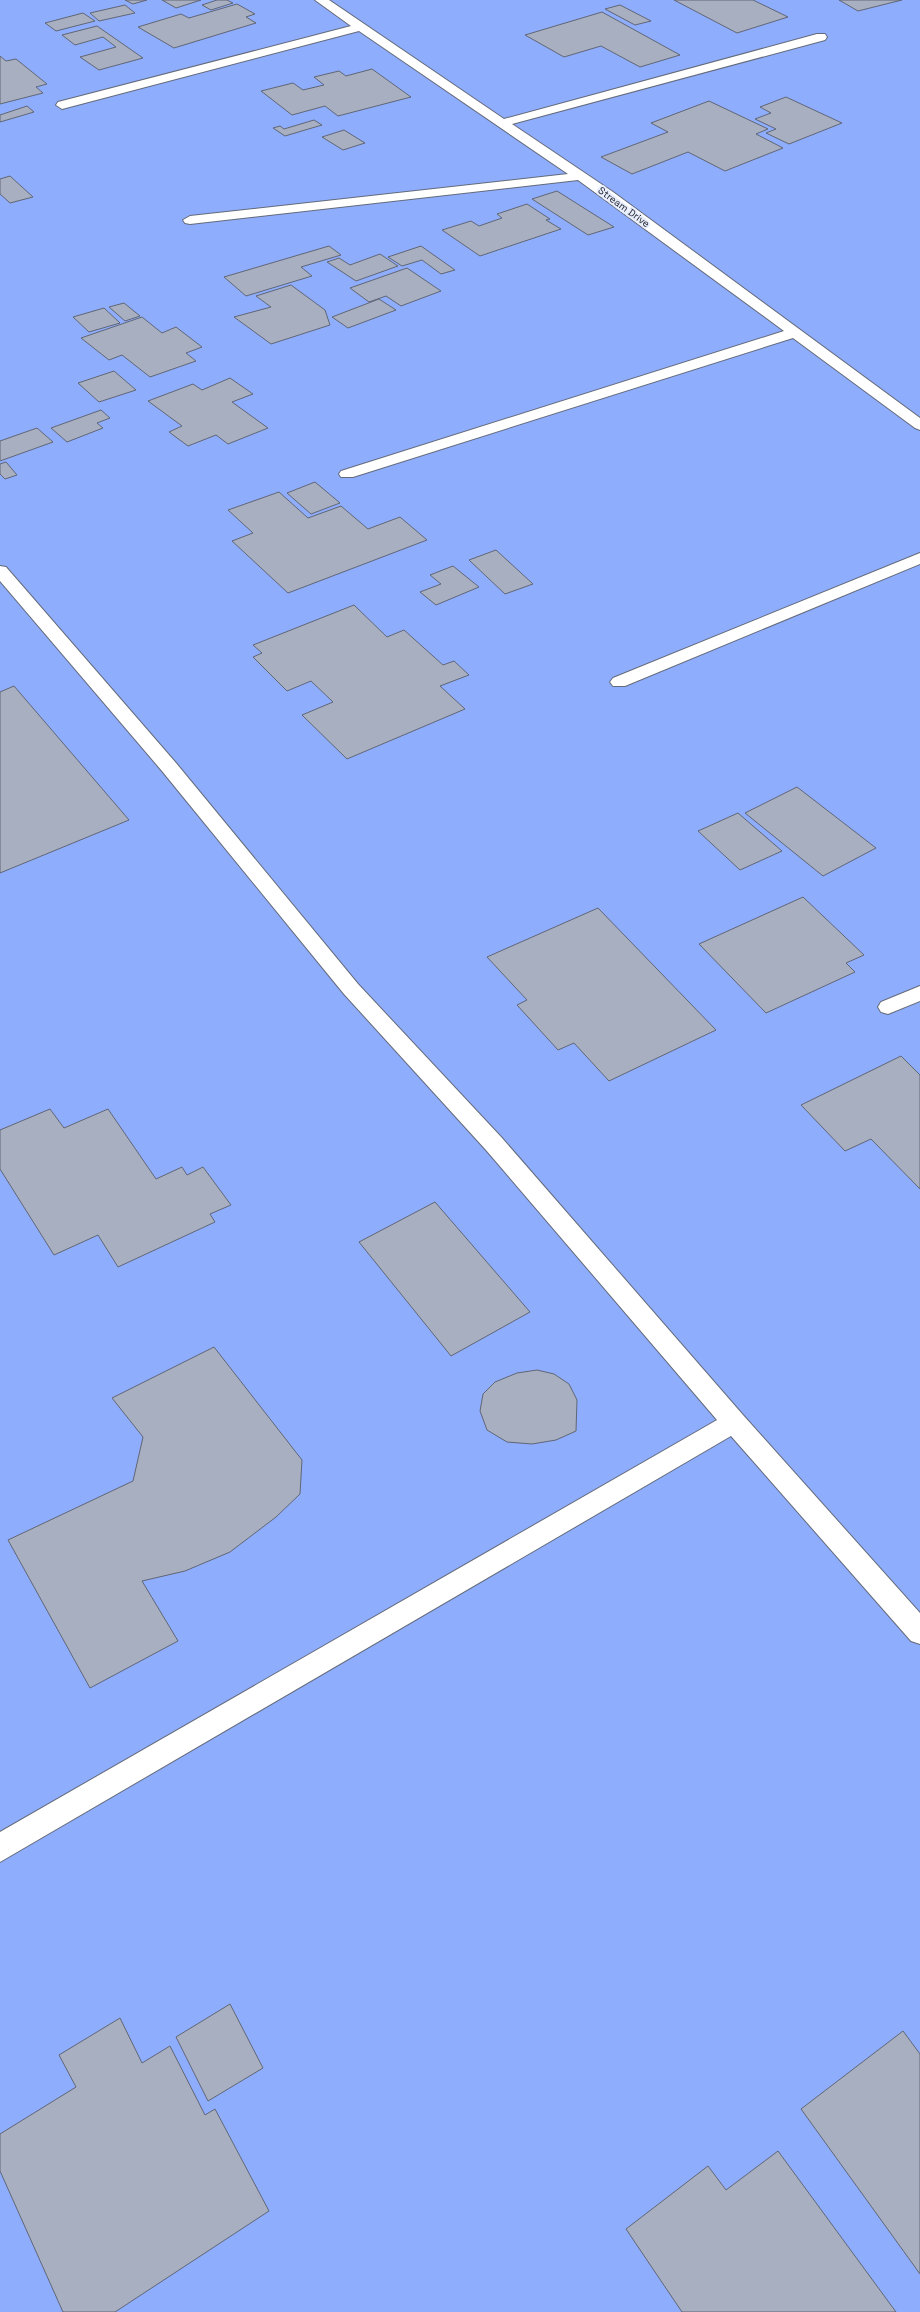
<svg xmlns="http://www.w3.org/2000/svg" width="920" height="2312" font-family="'Space Grotesk',sans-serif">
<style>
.green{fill:#8fadfd}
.building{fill:#a8afc1;stroke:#606676}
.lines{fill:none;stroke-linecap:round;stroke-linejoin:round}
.minor-casing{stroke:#636a7a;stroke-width:2}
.minor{fill:#fff;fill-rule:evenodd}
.labels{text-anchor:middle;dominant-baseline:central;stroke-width:4;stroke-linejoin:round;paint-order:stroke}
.far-street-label{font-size:10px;fill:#21242b;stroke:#e8eefd}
</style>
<rect width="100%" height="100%" fill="#d9e1f4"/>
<rect class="green" x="0" y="0" width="920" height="2312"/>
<g class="building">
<path d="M125,0H147L133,4Z"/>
<path d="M162,0H201L176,8Z"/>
<path d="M217,0H227L233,3L211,10L202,5Z"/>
<path d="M674,0H753L788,17L737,33Z"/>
<path d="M839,0H902L858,11Z"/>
<path d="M237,4L255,14L246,17L256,23L174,48L138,27L181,14L189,18Z"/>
<path d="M125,5L135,13L99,21L90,13Z"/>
<path d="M620,5L651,21L635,25L605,9Z"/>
<path d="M602,12L680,55L640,67L601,46L564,57L525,35Z"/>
<path d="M83,13L95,21L56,31L45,23Z"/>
<path d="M97,26L143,58L99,70L80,57L116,47L103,37L75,45L62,35Z"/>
<path d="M0,56L6,61L16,59L47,84L36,87L43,93L0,104Z"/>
<path d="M372,69L411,97L338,116L325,106L292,115L261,91L293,83L303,90L324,85L314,77L339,71L346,76Z"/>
<path d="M786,97L842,123L789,144L766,133L776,129L755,119L771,113L760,107Z"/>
<path d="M709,101L768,129L756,134L783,148L725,171L688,152L632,174L601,157L668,132L651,123Z"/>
<path d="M27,106L34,112L0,122V115Z"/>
<path d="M314,120L322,125L285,136L273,128L280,126L284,129Z"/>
<path d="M344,130L365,143L343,150L322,137Z"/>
<path d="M10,176L33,197L10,203L0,194V179Z"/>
<path d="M557,191L614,227L588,235L532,199Z"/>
<path d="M527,204L550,219L546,220L561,229L480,256L442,230L471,221L479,226L502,218L497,214Z"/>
<path d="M329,246L341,255L301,267L312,276L246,296L224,277Z"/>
<path d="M421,246L455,270L441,274L422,260L402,266L388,257Z"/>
<path d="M380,254L398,266L356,281L327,262L339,258L350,265Z"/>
<path d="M407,268L441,291L401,306L386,296L369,302L350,288Z"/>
<path d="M291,285L325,310L330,325L271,344L234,317L271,307L256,296Z"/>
<path d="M379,299L396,310L348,328L332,317Z"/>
<path d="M124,303L140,316L125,321L109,307Z"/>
<path d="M104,308L120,323L89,332L73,317Z"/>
<path d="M142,317L162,333L176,327L202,347L186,353L196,361L150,377L122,355L109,360L81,338Z"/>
<path d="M114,371L136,390L99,402L78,383Z"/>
<path d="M230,378L253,394L232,402L268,428L228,444L216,435L188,446L169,432L182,426L148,401L193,384L202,390Z"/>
<path d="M101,410L110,418L97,423L103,428L67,442L51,428Z"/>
<path d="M37,428L53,442L0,461V441Z"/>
<path d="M6,462L17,475L5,479L0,474V464Z"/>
<path d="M315,482L340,503L311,514L287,493Z"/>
<path d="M279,492L308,518L341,506L368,529L400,517L427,540L288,593L232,541L253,533L228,510Z"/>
<path d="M496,550L533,584L505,594L469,560Z"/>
<path d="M453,566L479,587L436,605L420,592L441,584L430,575Z"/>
<path d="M354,605L387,637L404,630L443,665L454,661L469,675L440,686L465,709L347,759L302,715L333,702L311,681L287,691L253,657L262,653L253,645Z"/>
<path d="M14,686L129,820L0,873V692Z"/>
<path d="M797,787L876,848L823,876L745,813Z"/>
<path d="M738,813L782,851L740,870L698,831Z"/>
<path d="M803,897L864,955L846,963L855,972L766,1013L699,944Z"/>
<path d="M598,908L716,1030L609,1081L574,1043L558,1050L517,1005L527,1000L487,957Z"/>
<path d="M901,1056L920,1075V1189L871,1139L845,1151L801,1105Z"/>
<path d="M50,1109L64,1128L108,1109L156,1179L182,1167L187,1175L203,1167L231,1205L210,1214L215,1222L118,1267L98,1235L54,1255L0,1169V1130Z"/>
<path d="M435,1202L530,1312L451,1356L359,1242Z"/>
<path d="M214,1347L302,1460L300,1494L276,1517L230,1552L185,1571L142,1581L178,1641L90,1688L8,1540L133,1481L143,1437L112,1398Z"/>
<path d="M537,1370L554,1374L569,1384L577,1400L576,1431L556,1440L532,1444L507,1442L487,1430L480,1411L483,1394L495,1382L517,1373Z"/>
<path d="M230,2004L263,2068L208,2101L176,2037Z"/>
<path d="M120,2018L142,2063L170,2046L205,2115L215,2109L269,2211L115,2312H63L0,2171V2134L76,2087L59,2055Z"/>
<path d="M903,2031L920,2054V2274L801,2109Z"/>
<path d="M778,2151L896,2312H682L626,2229L708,2166L726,2190Z"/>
</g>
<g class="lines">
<defs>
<g id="minor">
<path d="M315,0H329L504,119L817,34H825L827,37L825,40L512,124L613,192L920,418V430L915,428L793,338L353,477H341L339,474L341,471L784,331L578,180L190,224L185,223L183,220L190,216L568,174L359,31L62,109L56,105L58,102L351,26Z"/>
<path d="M920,553V564L625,686H613L610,682L613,678Z"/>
<path d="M0,566L6,567L176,763L358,984L502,1138L743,1415L920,1613V1644L911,1641L731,1436L0,1862V1832L717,1420L486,1150L344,994L162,771L0,581Z"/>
<path d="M920,986V1001L888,1014L881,1012L878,1007L881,1002Z"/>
</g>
</defs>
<use href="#minor" class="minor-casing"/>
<use href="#minor" class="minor"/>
</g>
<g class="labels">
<g class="far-street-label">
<text transform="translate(624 207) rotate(36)">Stream Drive</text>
</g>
</g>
</svg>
